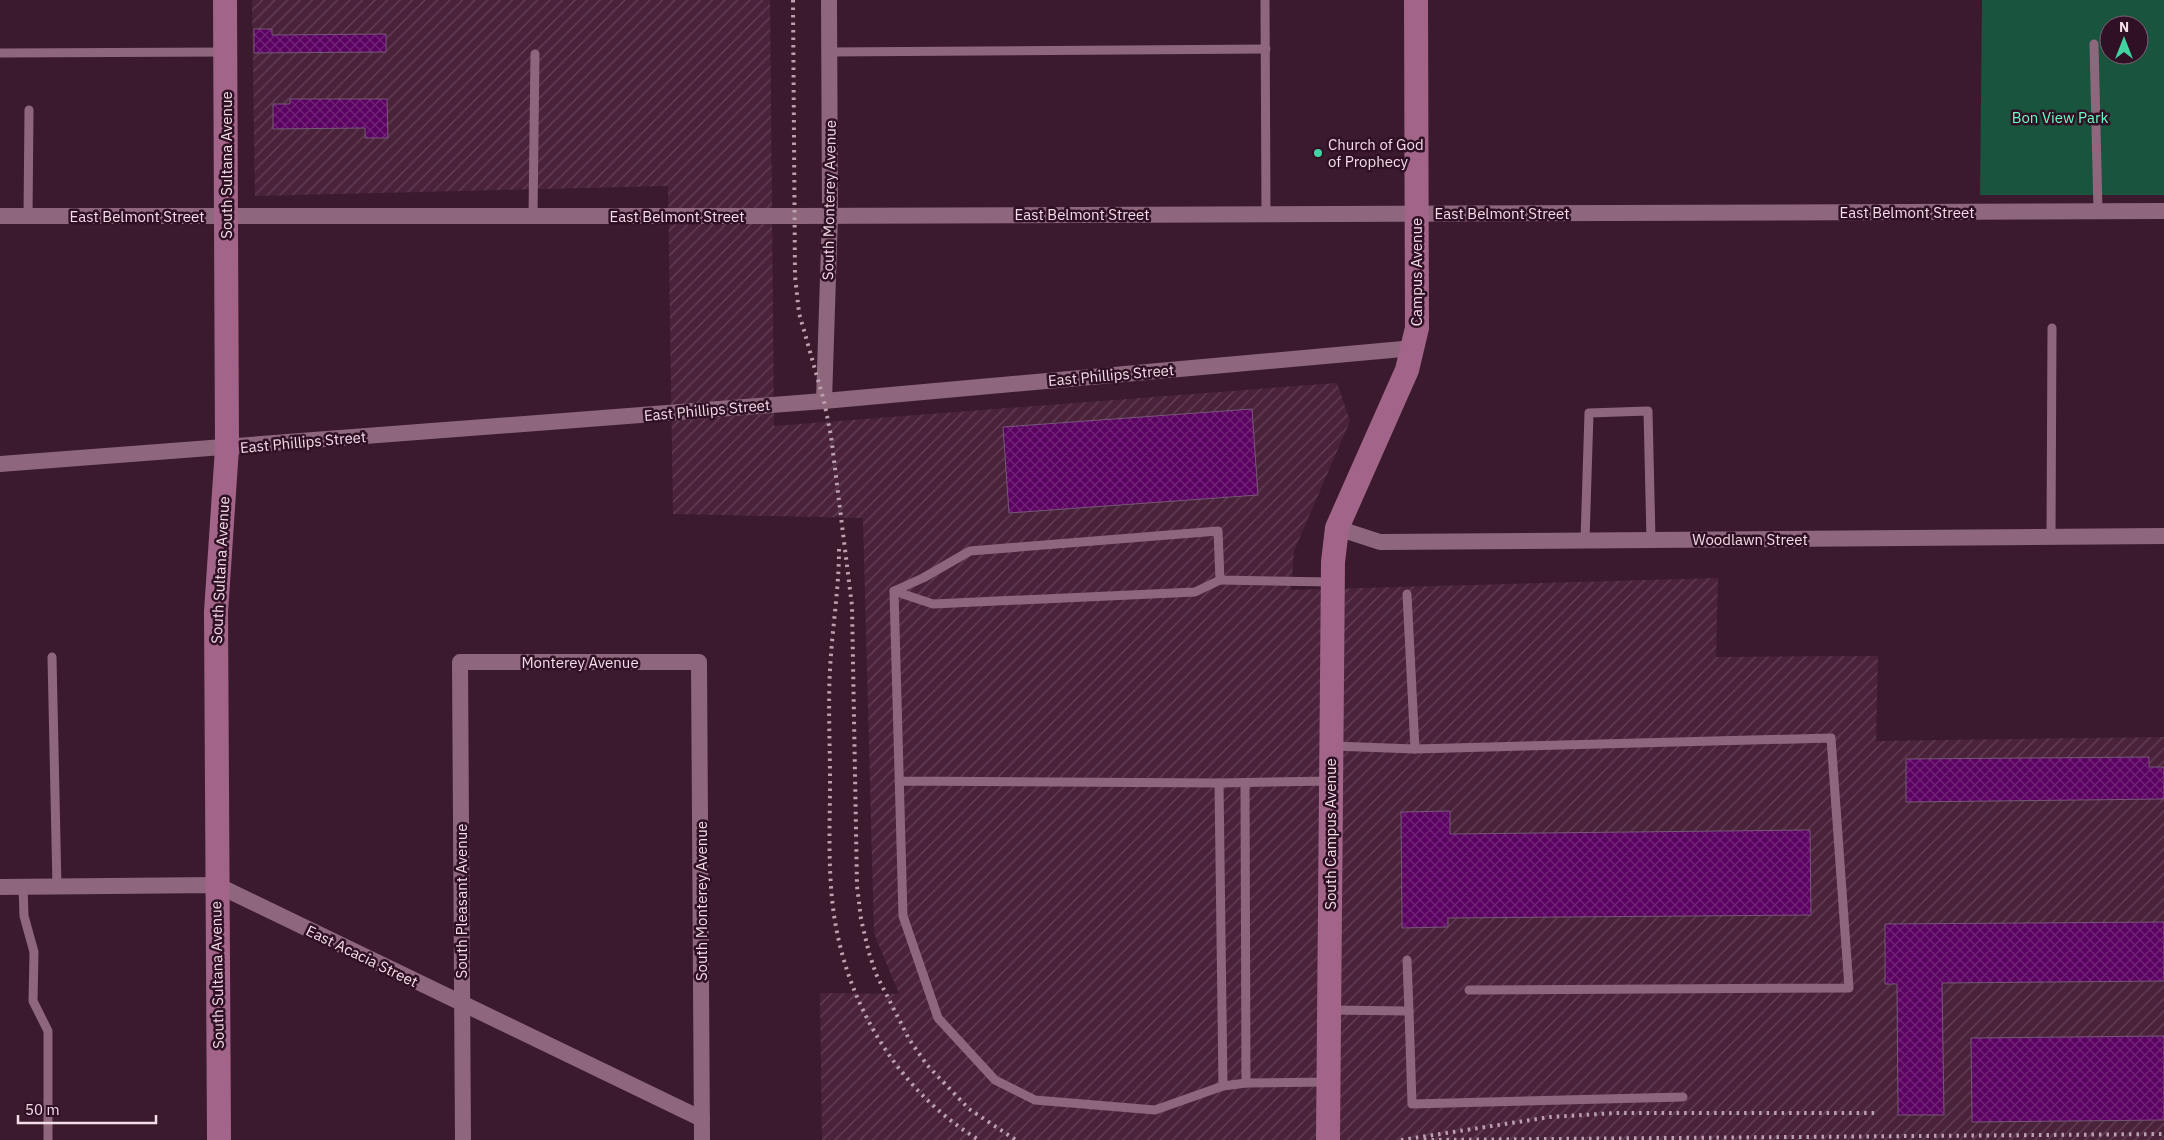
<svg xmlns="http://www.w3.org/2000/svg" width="2164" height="1140" font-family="'IBM Plex Sans',sans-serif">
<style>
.industrial{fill:url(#industrial-furrows)}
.green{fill:#19543e;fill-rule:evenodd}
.building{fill:url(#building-cross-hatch);stroke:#755877}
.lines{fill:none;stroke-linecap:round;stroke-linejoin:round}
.lane{stroke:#8e677d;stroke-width:9}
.street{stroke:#8e677d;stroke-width:16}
.secondary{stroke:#a26589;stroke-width:24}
.rail{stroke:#bba1af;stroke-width:4;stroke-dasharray:2.5 5;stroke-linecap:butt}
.poi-dot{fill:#42d4a0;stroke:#301024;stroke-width:2}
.labels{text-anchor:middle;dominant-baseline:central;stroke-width:5;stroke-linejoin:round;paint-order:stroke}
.park-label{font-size:15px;fill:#6cfdc5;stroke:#301024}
.poi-label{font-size:15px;fill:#f3dde8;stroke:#301024;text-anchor:start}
.street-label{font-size:15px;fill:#f3dde8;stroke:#301024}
</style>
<defs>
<pattern id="industrial-furrows" width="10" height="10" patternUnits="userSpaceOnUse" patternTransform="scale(1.25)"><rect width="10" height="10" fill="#4a233b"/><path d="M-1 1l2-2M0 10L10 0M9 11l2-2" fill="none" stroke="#654257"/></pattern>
<pattern id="building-cross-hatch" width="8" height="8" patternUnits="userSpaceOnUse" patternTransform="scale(1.25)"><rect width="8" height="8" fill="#5b0161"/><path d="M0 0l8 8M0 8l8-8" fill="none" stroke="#732678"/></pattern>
</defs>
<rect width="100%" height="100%" fill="#3b1a2e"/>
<path class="industrial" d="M252,0H770L774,426L1337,383L1350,421L1294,551L1291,590L1718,578L1716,657L1878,656L1876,741L2164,737V1140H822L820,993L899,994L874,933L863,518L673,514L668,186L255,196Z"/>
<path class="green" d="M1982,0H2164V195H1980ZM2109,25H2139V55H2109Z"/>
<g class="building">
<path d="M254,29H272V35L386,34V52L254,53Z"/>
<path d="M290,99H387L388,138H365V128L273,129V104H290Z"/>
<path d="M1252,409L1258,495L1009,513L1003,427Z"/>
<path d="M2149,757V767H2164V799L1906,802V759Z"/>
<path d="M1450,811V834L1810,830L1811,915L1448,918V927L1402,928L1401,812Z"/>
<path d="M2164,922V981L1942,983L1944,1115H1898L1897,984H1885V924Z"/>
<path d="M2164,1036V1120L1972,1122L1971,1038Z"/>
</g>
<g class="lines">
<g class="lane">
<path d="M1265,0L1266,214"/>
<path d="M2094,44L2098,211"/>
<path d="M829,52L1266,49"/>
<path d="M0,53L225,52"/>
<path d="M28,216L29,110"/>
<path d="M533,216L535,54"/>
<path d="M2051,537L2052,328"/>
<path d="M1585,540L1589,413L1648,411L1651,540"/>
<path d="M894,591L933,604L1195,592L1220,580"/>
<path d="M52,657L57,887"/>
<path d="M1333,746L1415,749L1407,594"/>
<path d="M1415,749L1831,738L1849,988L1469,990"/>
<path d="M899,781L1219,783L1223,1086L1155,1110L1035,1100L995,1080L938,1018L903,916L894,591L923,578L970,551L1218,531L1220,580L1332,582"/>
<path d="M1219,783L1330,781"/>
<path d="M1245,783L1246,1083L1328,1082"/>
<path d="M23,887L24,916L34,952L33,1001L48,1031V1140"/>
<path d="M1329,1010L1409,1011L1407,960"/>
<path d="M1409,1011L1412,1104L1683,1097"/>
<path d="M1223,1086L1246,1083"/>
</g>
<g class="street">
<path d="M0,216H794L2164,211"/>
<path d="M824,401L830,215L829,0"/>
<path d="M0,464L824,401L1414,348"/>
<path d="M1337,528L1380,542L2164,536"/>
<path d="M0,887L217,885L702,1119"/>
<path d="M463,1140L460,662H699L702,1140"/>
</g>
<g class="secondary">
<path d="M219,1140L216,612L227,448L225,0"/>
<path d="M1328,1140L1333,562L1337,528L1407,370L1417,328L1416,0"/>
</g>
<g class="rail">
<path d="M793,0L795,276L799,313L824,401L831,436L852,606L857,886L861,919L869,953L876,974L909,1039L927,1065L969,1109L1016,1140"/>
<path d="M839,549C839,590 832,629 830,670C828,706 830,743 830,780C830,828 827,879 836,927C852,1014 903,1094 979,1140"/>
<path d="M1401,1140L1550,1117L1616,1113H1879"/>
<path d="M1424,1140L2164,1134"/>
</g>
</g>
<circle class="poi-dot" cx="1318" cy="153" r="5"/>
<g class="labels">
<g class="park-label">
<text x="2060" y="117">Bon View Park</text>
</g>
<g class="poi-label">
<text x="1328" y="144">Church of God<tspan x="1328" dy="17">of Prophecy</tspan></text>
</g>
<g class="street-label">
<text transform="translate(226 165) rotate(-90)">South Sultana Avenue</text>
<text transform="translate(829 200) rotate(-89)">South Monterey Avenue</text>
<text x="1907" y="212">East Belmont Street</text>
<text x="1502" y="213">East Belmont Street</text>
<text x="1082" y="214">East Belmont Street</text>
<text x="137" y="216">East Belmont Street</text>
<text x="677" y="216">East Belmont Street</text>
<text transform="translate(1416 272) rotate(-90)">Campus Avenue</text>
<text transform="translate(1111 375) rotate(-5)">East Phillips Street</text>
<text transform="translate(707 410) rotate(-5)">East Phillips Street</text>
<text transform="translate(303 442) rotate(-5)">East Phillips Street</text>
<text x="1750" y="539">Woodlawn Street</text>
<text transform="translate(220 570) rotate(-87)">South Sultana Avenue</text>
<text x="580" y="662">Monterey Avenue</text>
<text transform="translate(1330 834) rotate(-90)">South Campus Avenue</text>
<text transform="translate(461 901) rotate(-90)">South Pleasant Avenue</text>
<text transform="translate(701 901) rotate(-90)">South Monterey Avenue</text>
<text transform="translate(362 956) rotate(26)">East Acacia Street</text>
<text transform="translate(217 975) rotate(-91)">South Sultana Avenue</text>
</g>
</g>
<g transform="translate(2124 40)"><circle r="24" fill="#301024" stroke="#7e6272"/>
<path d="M0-4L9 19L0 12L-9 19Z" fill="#42d4a0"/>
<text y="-8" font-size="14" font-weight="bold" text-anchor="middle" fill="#f3dde8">N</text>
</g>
<path d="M18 1115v8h138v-8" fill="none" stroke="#f3dde8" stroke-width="2.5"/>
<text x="25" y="1115" font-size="15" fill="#f3dde8" stroke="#301024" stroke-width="4" paint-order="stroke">50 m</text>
</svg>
